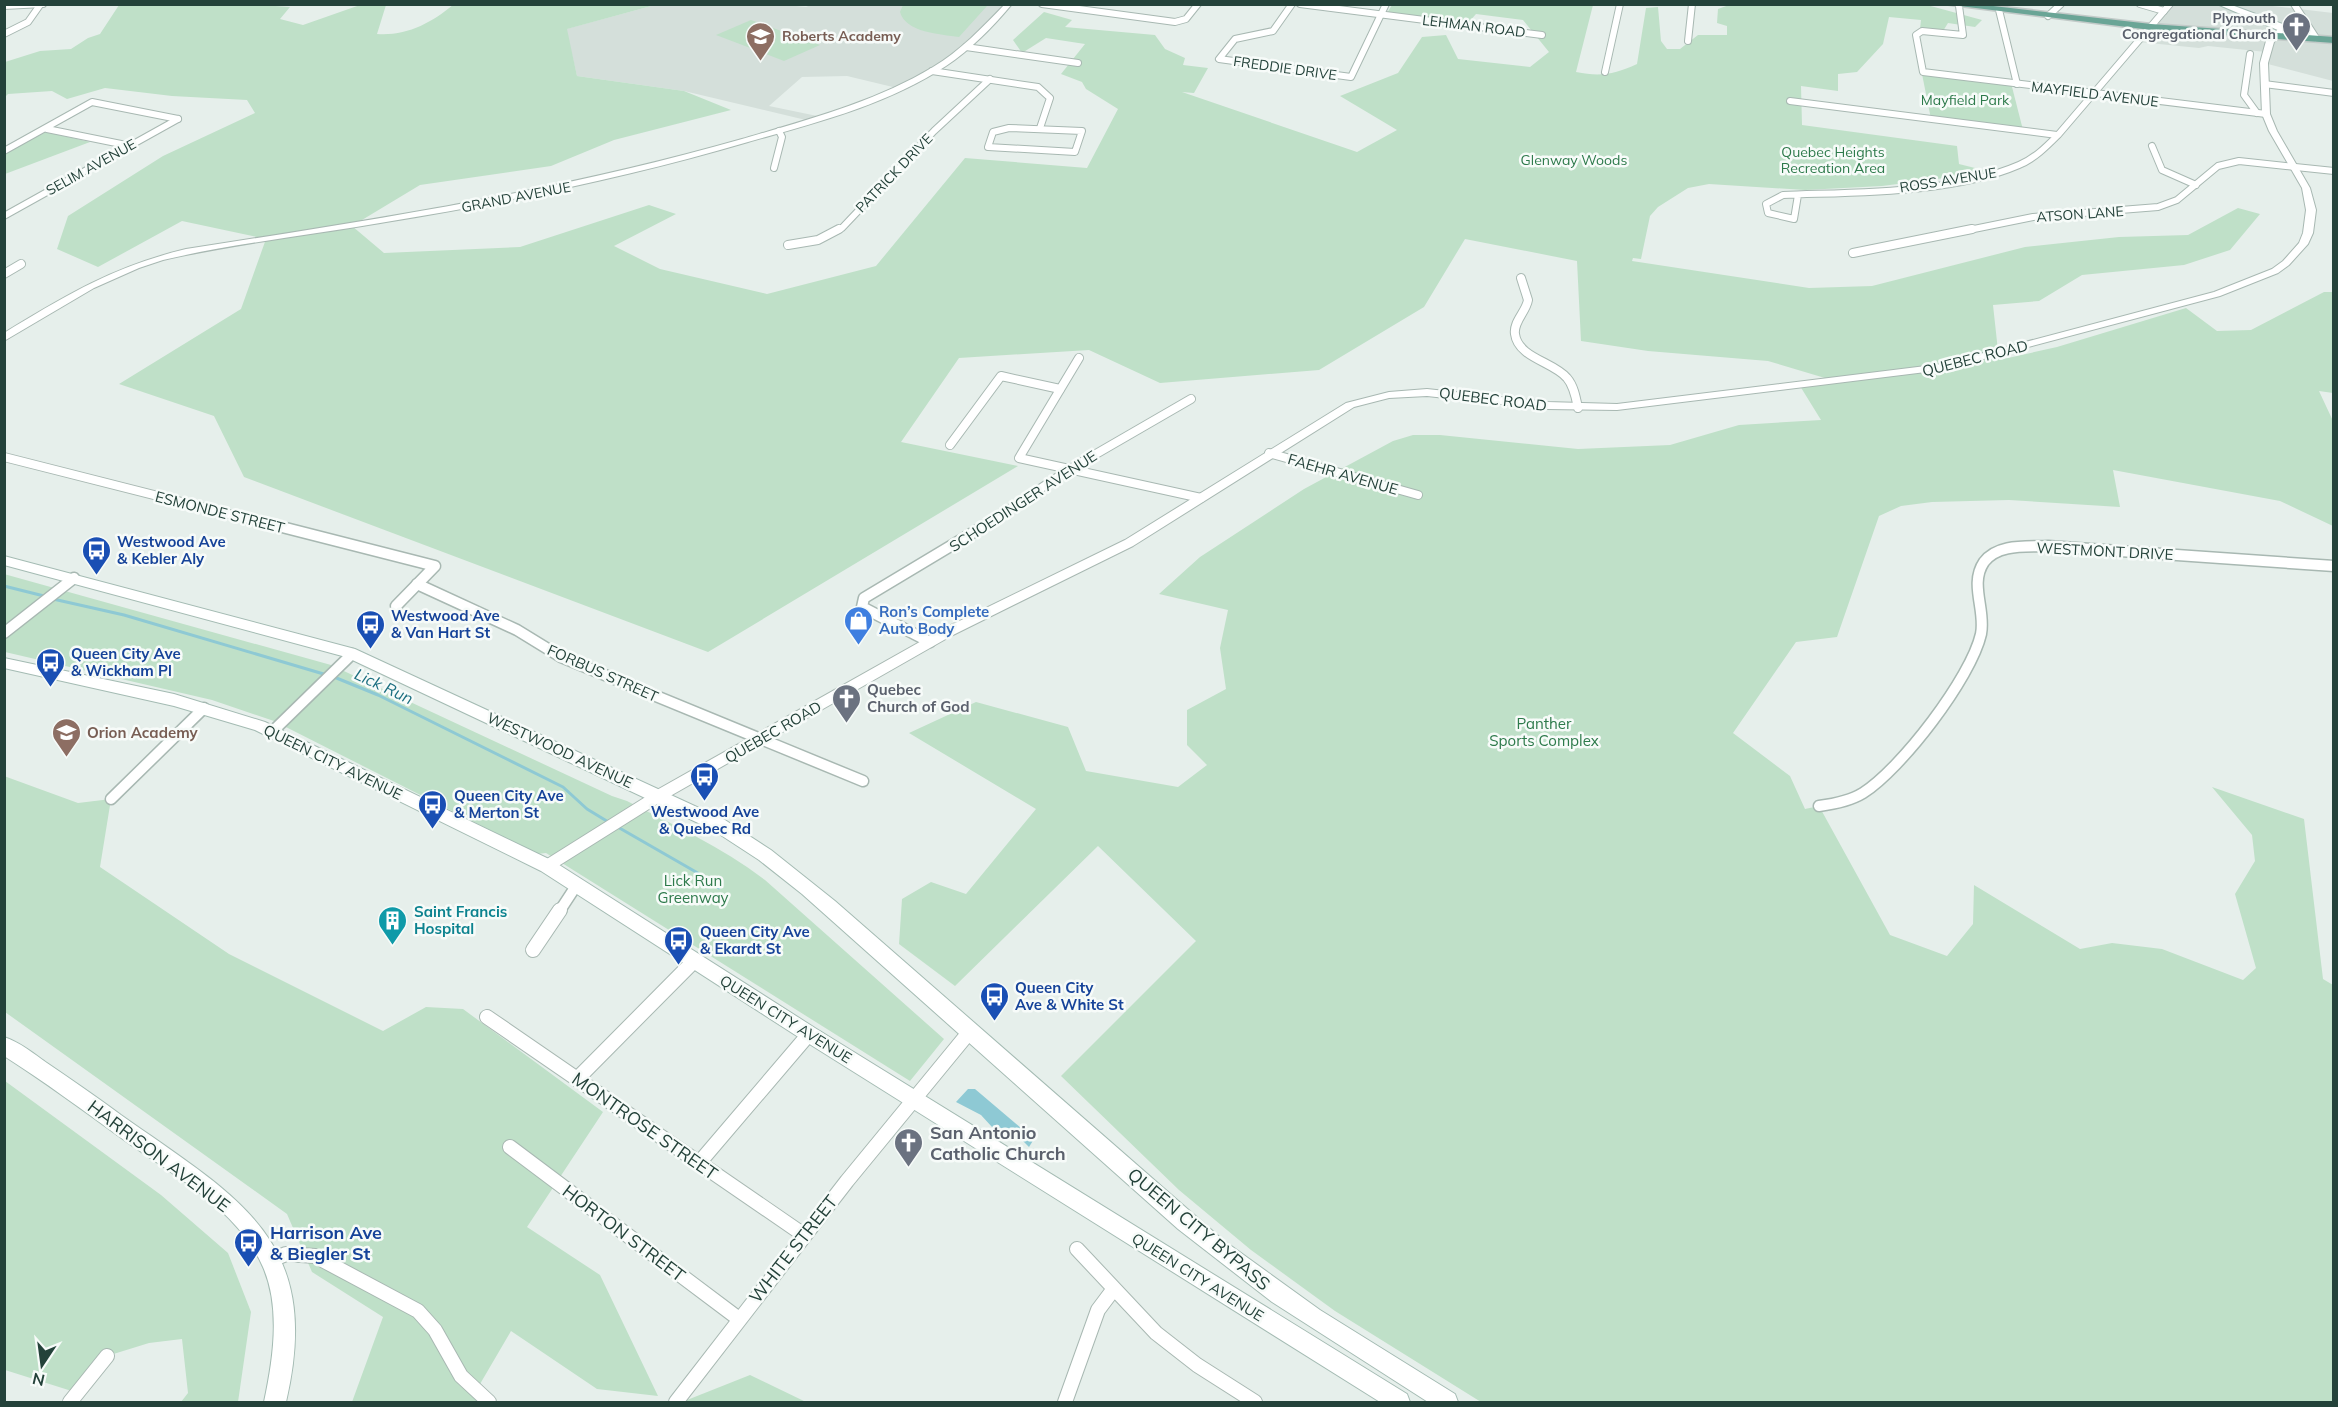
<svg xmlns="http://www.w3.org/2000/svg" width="2338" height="1407" font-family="Mulish,sans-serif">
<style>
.built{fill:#d4dfda}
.green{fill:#bfe0c8}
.water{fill:#8ec9d4}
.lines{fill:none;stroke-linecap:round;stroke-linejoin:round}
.stream{stroke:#8ec9d4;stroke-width:3}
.minor-far3-casing{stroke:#a8b8b2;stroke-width:8}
.minor-far2-casing{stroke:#a8b8b2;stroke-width:10}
.minor-far1-casing{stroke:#a8b8b2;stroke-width:13}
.minor-casing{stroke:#a8b8b2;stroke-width:16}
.tertiary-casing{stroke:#a8b8b2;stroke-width:2}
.secondary-casing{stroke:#a4bbb3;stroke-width:2}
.primary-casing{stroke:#c2cac8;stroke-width:3}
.minor-far3{stroke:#fff;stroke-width:6}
.minor-far2{stroke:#fff;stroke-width:8}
.minor-far1{stroke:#fff;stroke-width:10}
.minor{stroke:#fff;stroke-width:14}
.tertiary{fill:#fff;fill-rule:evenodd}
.secondary{fill:#fff;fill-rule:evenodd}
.primary{fill:#6aa596;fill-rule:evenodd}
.labels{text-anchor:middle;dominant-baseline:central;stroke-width:5;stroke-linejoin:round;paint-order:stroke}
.far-worship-label{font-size:14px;font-weight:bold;fill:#5b616d;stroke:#f7fbf9;text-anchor:end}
.far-street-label{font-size:14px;fill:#24423a;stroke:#f7fbf9}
.far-education-label{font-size:14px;font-weight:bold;fill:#785e54;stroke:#f7fbf9;text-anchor:start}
.far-park-label{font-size:14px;fill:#2d7a4b;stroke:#f7fbf9}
.street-label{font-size:15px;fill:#24423a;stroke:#f7fbf9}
.transit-label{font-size:15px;font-weight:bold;fill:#164399;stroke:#f7fbf9;text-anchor:start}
.shop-label{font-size:15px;font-weight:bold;fill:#366cbe;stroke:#f7fbf9;text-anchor:start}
.worship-label{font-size:15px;font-weight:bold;fill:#5b616d;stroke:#f7fbf9;text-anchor:start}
.park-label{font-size:15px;fill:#2d7a4b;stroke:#f7fbf9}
.education-label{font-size:15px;font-weight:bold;fill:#785e54;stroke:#f7fbf9;text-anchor:start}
.culture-label{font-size:15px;font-weight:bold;fill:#0d838f;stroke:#f7fbf9;text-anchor:start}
.water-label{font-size:16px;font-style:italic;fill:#1c6f80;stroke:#f7fbf9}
.near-street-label{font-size:18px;fill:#24423a;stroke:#f7fbf9}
.near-worship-label{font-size:18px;font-weight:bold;fill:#5b616d;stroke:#f7fbf9;text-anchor:start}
.near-transit-label{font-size:18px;font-weight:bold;fill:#164399;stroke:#f7fbf9;text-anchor:start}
</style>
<rect width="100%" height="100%" fill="#e6efeb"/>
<g class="built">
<path d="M776,4L806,7L813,4L1009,5L953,57L897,88L847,76L802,77L769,106L822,117L810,121L684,91L577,76L566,29L655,5Z"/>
<path d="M2255,4L2333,13V81L2264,63L2266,52L2208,46L2199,48L2139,42L2171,5Z"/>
</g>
<g class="green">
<path d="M248,4L290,7L280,19L303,25L360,5H386L377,34C407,36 431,23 453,5H655L567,29L577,76L684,91L731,110L614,140L551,166L420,185L352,226L384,253L520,247L649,205L676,214L614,246L660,269L767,294L876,266L965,158L1087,168L1118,109L1086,89L1082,82L1061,74L1085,44L1046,38L1022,53L1013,40L1044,12L1072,20L1065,27L1155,35L1165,49L1185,58L1183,65L1208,68L1194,93L1182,92L1357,152L1397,130L1340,96L1398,73L1422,37L1446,35L1458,59L1530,67L1549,52L1523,20L1476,14L1468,23L1387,13L1392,5H1593L1576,72C1601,77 1615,74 1637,64L1646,8L1658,7L1661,41L1667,49H1680L1698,35H1727V26L1717,23L1718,9L1729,5H1927L1982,20L1975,27L1948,23L1943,31L1920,29L1921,20L1889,17L1883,44L1857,72L1838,74V91L1801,86L1802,125L1957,146L1959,164L1991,172L1882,186L1805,190L1709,184L1688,188L1658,207L1650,216L1641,259L1633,258L1632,261L1809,288L1872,286L2025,247L2119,237L2188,235L2238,208L2260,214L2230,250L2184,265L2082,275L2039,301L1993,305L1999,360L2057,347L2186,308L2217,331L2251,330L2324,292H2333V393L2319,391L2333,421V526L2280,501L2113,470L2120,507L2009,500L1932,502L1901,506L1879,516L1837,637L1796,642L1733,733L1790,776L1805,809L1819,806L1890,935L1947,956L1973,924L1974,885L2080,949L2112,943L2162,949L2243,980L2256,968L2235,894L2255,861L2252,835L2212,787L2304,819L2323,979L2333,985V1402H1481L1335,1311L1251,1250L1179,1190L1061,1076L1196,941L1098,846L955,986L899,944L902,899L931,882L966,894L1036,809L909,733L976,702L1068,727L1086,771L1178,787L1207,765L1187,745V710L1226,689L1220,648L1228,610L1159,594L1200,557L1304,489L1393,441L1413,435H1440L1578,449L1670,445L1739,425L1821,420L1800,386L1835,381L1768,361L1648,351L1581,341L1577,261L1465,239L1424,307L1319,370L1160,383L1089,350L959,358L901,442L1018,466L708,652L244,477L214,416L119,384L241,309L266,239L182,221L98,267L57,249L68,216L163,156L255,113L247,100L172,96L105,88L67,99L52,91L8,94L5,97V62L40,51L71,49L88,38L100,34L119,5Z"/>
<path d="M985,5L987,6L959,37C940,34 906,33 900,12L903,5Z"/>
<path d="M751,20L820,45L784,61L716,35Z"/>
<path d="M1922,74L2011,83L2023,130L1931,119Z"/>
<path d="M46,132L90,142L5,174V152Z"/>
<path d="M4,574L331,665L612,796L627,801C675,826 722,847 765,880L944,1039L910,1081L546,853L537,854L274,721L212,700L5,652Z"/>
<path d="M4,776L78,803L111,799L100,867L229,954L383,1031L426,1007L463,1009L603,1112L527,1227L600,1275L658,1396L597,1389L511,1331L473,1396L479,1402H352L383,1317L312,1272L287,1214L5,1012Z"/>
<path d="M5,1081L161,1195L228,1253L251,1312L238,1402H181L188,1393L182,1339L149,1343L107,1356L78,1393L5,1370Z"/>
<path d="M750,1375L806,1402H682Z"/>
</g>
<path class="water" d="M968,1089H975L1034,1139L1029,1147L1021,1139L992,1127L981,1115L956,1102Z"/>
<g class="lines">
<g class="stream">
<path d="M4,586L44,596"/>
<path d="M53,599L124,615L327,675"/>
<path d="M334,677L378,695L563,787L587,809L610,823"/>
<path d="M616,826L696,872L719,888"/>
</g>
<defs>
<g id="minor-far3">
<path d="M1042,4L1175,22L1186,19L1198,4"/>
<path d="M1292,4L1273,31L1235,39L1219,59L1351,77L1386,4"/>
<path d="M1300,4L1542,35"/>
<path d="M2140,4L2164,11"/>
<path d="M2294,4L2316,38"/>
<path d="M4,6L43,4"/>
<path d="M1959,6L1963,35L1922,31L1916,35L1923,72L2266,114"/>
<path d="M1999,10L2017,84"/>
<path d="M2048,16L2061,4"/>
<path d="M4,34L28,22L40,5"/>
<path d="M1688,41L1692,4"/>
<path d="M966,47L1078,63"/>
<path d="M2250,54L2244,95L2257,113"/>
<path d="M932,71L1038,87L1050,98L1040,128"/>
<path d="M1605,72L1620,4"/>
<path d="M2264,84L2334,93"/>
<path d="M1790,101L2057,135"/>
<path d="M1009,128L1082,131L1075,152L988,147L993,132Z"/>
<path d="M47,129L131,146"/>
<path d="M2152,146L2162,170L2196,185"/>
<path d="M4,151L92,102L178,119"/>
<path d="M774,168L782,137L779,131"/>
<path d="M1798,195L1794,219L1768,213L1766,204L1783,195C1855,192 1952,194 2019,165C2034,159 2046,147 2058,135L2170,4"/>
<path d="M4,216L178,119"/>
<path d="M836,231L842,228L934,131L990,79"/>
<path d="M1964,231L2033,217L2158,207L2177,200L2218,166L2239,161L2334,171"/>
</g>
<g id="minor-far2">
<path d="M788,245L818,240L839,229"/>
<path d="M1853,253L1972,229"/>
<path d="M4,274L21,264"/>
<path d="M1521,278L1528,300C1526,312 1513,322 1515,334C1518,358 1554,362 1567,378C1574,386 1576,398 1578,408"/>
<path d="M1079,358L1019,458L1201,498"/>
<path d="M950,445L1001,376L1060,389"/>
<path d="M1269,453L1418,495"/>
<path d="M4,457L284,528"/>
<path d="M981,528L1070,469L1191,399"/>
</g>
<g id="minor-far1">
<path d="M278,526L435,566L396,606"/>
<path d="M417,584L517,630L561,657L863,781"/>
<path d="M4,633L74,578"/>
<path d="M930,642L862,607L864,598L984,526"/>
<path d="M273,731L352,654"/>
<path d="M111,799L204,708"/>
<path d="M1819,806C1834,804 1850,801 1863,793C1901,769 1971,678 1981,634C1986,610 1969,584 1984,562C1998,543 2028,547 2048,546L2334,566"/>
<path d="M559,912L576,886"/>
</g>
<g id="minor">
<path d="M533,950L560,910"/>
<path d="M487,1017L804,1235"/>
<path d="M577,1079L694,961"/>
<path d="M510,1147L739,1319"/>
<path d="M699,1163L809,1034"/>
<path d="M1077,1249L1156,1333L1197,1365L1255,1402"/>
<path d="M271,1260L286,1254L315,1256L418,1311L435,1330L461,1376L489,1402"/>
<path d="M70,1402L107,1356"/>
<path d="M676,1402L847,1181L971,1030"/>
<path d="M1065,1402L1098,1310L1113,1290"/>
</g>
<g id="tertiary">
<path d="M1005,4H1012C993,27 971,49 946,66C887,105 815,123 748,142C629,177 508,202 386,222C312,235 236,243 163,260L139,268L94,288L4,341V333C66,295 115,266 186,249C373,220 560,191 742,139C807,120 875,102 933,67C960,51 983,27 1005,4Z"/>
<path d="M2280,27L2287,29L2274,42L2268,63L2270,114L2277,131L2310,188L2316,210L2313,233L2308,244L2289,265L2278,273L2220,296L1942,370L1617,410L1547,409L1427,396L1389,398L1354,407L1133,546L951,636L665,799L552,870L547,872L542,870L540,866L542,862L655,791L941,630L1125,540L1346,403L1389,392L1427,389L1547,402L1617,404L1942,364L2214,292L2272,269L2283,261L2299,243L2303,233L2306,210L2302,188L2269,131L2262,114L2260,63L2266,41Z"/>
</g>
<g id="secondary">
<path d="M2217,4H2229L2320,38L2316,40L2280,31Z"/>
<path d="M4,556L355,649L725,820L771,850L835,901L1223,1240L1320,1310L1455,1394L1458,1402H1428L1272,1302L1178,1229L802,894L759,860L713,830L346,657L4,565Z"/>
<path d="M4,658L174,694L265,722L553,861L815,1028L1407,1394L1410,1402H1380L803,1040L541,871L255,730L174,706L4,668Z"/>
<path d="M4,1037C20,1042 34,1054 47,1063C72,1080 97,1097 121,1115C238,1198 324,1239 286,1402H264C273,1360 281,1308 263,1267C238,1209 173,1175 124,1140C84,1111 45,1082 4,1056Z"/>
</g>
<path id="primary" d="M1944,4H1976L2151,24L2334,37V43L2151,30Z"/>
</defs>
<use href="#minor-far3" class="minor-far3-casing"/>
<use href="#minor-far2" class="minor-far2-casing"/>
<use href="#minor-far1" class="minor-far1-casing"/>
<use href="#minor" class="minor-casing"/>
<use href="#tertiary" class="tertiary-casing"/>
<use href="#secondary" class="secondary-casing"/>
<use href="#primary" class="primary-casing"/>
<use href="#minor-far3" class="minor-far3"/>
<use href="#minor-far2" class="minor-far2"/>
<use href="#minor-far1" class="minor-far1"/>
<use href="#minor" class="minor"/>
<use href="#tertiary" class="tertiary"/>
<use href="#secondary" class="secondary"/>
<use href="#primary" class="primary"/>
</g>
<defs>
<symbol id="church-pin" viewBox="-11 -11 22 30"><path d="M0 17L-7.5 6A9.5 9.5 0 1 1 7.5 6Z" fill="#6b7280" stroke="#f7fbf9"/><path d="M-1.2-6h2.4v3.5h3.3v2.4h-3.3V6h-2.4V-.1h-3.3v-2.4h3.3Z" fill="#fff"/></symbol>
<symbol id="school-pin" viewBox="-11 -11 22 30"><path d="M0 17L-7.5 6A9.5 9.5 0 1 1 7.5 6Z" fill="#8d6e63" stroke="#f7fbf9"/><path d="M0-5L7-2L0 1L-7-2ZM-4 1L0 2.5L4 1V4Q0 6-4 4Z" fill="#fff"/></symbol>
<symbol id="bus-pin" viewBox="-11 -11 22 30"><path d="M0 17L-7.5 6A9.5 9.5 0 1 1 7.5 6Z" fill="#1a4fb4" stroke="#f7fbf9"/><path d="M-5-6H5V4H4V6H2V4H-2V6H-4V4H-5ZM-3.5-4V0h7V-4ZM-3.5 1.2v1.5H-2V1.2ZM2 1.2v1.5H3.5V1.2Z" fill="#fff"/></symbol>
<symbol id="shop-pin" viewBox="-11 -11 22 30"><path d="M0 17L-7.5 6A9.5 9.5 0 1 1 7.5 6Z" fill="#3f7fe0" stroke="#f7fbf9"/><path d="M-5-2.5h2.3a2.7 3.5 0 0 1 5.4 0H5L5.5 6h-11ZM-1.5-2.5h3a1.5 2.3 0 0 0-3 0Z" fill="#fff"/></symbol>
<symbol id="building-pin" viewBox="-11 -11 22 30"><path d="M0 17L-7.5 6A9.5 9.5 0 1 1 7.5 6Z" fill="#0f9aa8" stroke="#f7fbf9"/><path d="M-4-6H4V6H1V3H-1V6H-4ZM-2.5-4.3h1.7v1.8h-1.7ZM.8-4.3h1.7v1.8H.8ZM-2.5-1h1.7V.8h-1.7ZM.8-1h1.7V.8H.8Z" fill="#fff"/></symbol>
</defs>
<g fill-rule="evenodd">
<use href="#church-pin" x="2280" y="10" width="33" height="45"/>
<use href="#school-pin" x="744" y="20" width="33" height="45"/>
<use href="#bus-pin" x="80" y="534" width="33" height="45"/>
<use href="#shop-pin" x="842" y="604" width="33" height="45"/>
<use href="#bus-pin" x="354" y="608" width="33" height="45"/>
<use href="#bus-pin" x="34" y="646" width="33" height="45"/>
<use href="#church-pin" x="830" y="682" width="33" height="45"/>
<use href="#school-pin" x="50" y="716" width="33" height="45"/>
<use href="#bus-pin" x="688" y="760" width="33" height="45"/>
<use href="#bus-pin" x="416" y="788" width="33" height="45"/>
<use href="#building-pin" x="376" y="904" width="33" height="45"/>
<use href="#bus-pin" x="662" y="924" width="33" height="45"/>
<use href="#bus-pin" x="978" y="980" width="33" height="45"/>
<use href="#church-pin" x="892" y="1126" width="33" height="45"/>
<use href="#bus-pin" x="232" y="1226" width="33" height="45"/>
</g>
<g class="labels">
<g class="far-worship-label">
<text x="2276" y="18">Plymouth<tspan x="2276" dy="16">Congregational Church</tspan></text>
</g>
<g class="far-street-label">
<text transform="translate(1474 26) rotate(7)">LEHMAN ROAD</text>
<text transform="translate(1285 68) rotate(8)">FREDDIE DRIVE</text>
<text transform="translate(2095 94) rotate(7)">MAYFIELD AVENUE</text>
<text transform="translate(91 167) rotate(-29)">SELIM AVENUE</text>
<text transform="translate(894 173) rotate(-46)">PATRICK DRIVE</text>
<text transform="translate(1948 180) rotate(-9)">ROSS AVENUE</text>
<text transform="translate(516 197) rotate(-11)">GRAND AVENUE</text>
<text transform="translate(2080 214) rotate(-4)">ATSON LANE</text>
</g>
<g class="far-education-label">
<text x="782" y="36">Roberts Academy</text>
</g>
<g class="far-park-label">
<text x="1965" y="100">Mayfield Park</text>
<text x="1833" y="152">Quebec Heights<tspan x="1833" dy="16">Recreation Area</tspan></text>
<text x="1574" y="160">Glenway Woods</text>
</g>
<g class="street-label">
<text transform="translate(1975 358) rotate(-14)">QUEBEC ROAD</text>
<text transform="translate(1493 399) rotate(7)">QUEBEC ROAD</text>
<text transform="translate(1343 474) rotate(16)">FAEHR AVENUE</text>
<text transform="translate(1023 501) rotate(-33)">SCHOEDINGER AVENUE</text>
<text transform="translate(220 512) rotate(14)">ESMONDE STREET</text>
<text transform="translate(2105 551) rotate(3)">WESTMONT DRIVE</text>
<text transform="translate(603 673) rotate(24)">FORBUS STREET</text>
<text transform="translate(773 732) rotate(-30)">QUEBEC ROAD</text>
<text transform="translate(560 750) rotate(25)">WESTWOOD AVENUE</text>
<text transform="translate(333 762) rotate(26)">QUEEN CITY AVENUE</text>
<text transform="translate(786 1019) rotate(32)">QUEEN CITY AVENUE</text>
<text transform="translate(1198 1277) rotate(32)">QUEEN CITY AVENUE</text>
</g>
<g class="transit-label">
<text x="117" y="541">Westwood Ave<tspan x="117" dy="17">&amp; Kebler Aly</tspan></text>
<text x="391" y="615">Westwood Ave<tspan x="391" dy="17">&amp; Van Hart St</tspan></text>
<text x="71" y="653">Queen City Ave<tspan x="71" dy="17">&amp; Wickham Pl</tspan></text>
<text x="454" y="795">Queen City Ave<tspan x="454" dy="17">&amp; Merton St</tspan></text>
<text x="705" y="811" text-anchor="middle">Westwood Ave<tspan x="705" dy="17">&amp; Quebec Rd</tspan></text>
<text x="700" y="931">Queen City Ave<tspan x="700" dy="17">&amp; Ekardt St</tspan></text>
<text x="1015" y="987">Queen City<tspan x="1015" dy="17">Ave &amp; White St</tspan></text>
</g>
<g class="shop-label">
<text x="879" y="611">Ron’s Complete<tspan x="879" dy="17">Auto Body</tspan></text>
</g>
<g class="worship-label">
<text x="867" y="689">Quebec<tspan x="867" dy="17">Church of God</tspan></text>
</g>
<g class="park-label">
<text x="1544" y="723">Panther<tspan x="1544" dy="17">Sports Complex</tspan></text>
<text x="693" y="880">Lick Run<tspan x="693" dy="17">Greenway</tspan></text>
</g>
<g class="education-label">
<text x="87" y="732">Orion Academy</text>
</g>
<g class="culture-label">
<text x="414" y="911">Saint Francis<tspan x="414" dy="17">Hospital</tspan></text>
</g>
<g class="water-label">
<text transform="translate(384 686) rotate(25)">Lick Run</text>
</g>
<g class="near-street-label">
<text transform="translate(645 1126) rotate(35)">MONTROSE STREET</text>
<text transform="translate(159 1156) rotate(37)">HARRISON AVENUE</text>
<text transform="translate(1199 1229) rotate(40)">QUEEN CITY BYPASS</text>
<text transform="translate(624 1233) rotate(37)">HORTON STREET</text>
<text transform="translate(793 1249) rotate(-52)">WHITE STREET</text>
</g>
<g class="near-worship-label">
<text x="930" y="1132">San Antonio<tspan x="930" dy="21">Catholic Church</tspan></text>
</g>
<g class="near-transit-label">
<text x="270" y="1232">Harrison Ave<tspan x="270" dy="21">&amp; Biegler St</tspan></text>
</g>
</g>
<rect width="2338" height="1407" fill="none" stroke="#24423a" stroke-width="12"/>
<g transform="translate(42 1365) rotate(193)" stroke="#f7fbf9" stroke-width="4.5" paint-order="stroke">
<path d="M0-4.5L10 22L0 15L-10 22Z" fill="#24423a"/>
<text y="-9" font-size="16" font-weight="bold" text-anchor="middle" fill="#24423a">N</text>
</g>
</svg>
